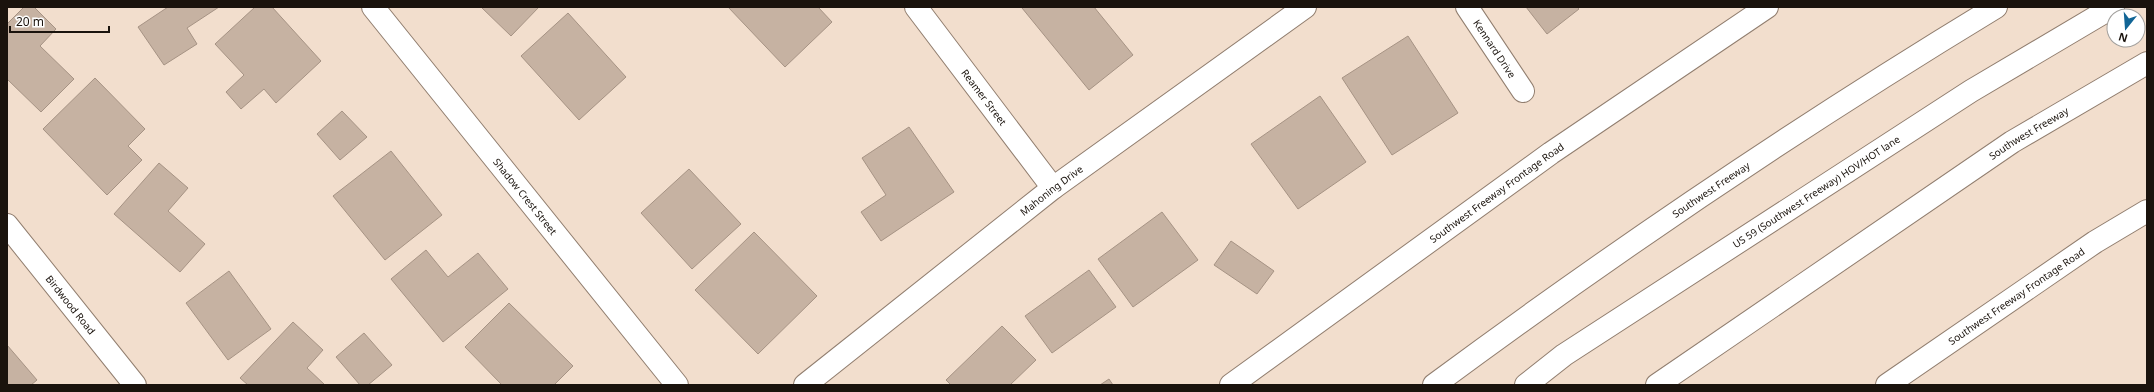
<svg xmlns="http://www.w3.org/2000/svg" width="2154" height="392" font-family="'Noto Sans',sans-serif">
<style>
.building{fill:#c6b2a2;stroke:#a69384}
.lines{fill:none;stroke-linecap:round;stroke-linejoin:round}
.street-casing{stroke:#917e6f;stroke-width:24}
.secondary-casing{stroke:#917e6f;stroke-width:24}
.highway-casing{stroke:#917e6f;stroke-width:24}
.street{stroke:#fff;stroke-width:22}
.secondary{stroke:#fff;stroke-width:22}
.highway{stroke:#fff;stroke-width:22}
.labels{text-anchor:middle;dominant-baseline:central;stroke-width:3.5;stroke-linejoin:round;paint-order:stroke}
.street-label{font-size:10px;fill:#1a130d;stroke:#fff}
</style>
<rect width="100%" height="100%" fill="#f2decd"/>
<g class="building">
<path d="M24,7H34L56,29L40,46L74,79L41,112L7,79V24Z"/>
<path d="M168,7H219L187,28L197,44L164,65L138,27Z"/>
<path d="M255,7H272L321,61L276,103L264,89L241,109L226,92L244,75L215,44Z"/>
<path d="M481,7H539L511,36Z"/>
<path d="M728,7H818L832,22L785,67Z"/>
<path d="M1024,7H1094L1133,55L1089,90L1022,8Z"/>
<path d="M1526,7H1577L1579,9L1547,34Z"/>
<path d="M568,13L626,77L579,120L521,56Z"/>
<path d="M1408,36L1458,113L1392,155L1342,78Z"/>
<path d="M95,78L145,129L128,146L142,160L107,195L43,129Z"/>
<path d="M1320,96L1366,162L1298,209L1251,144Z"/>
<path d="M342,111L367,137L340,160L317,134Z"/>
<path d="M909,127L954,192L881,241L861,212L886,195L862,158Z"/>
<path d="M391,151L442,215L385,260L333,196Z"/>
<path d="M159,163L188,188L168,211L205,244L180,272L114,214Z"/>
<path d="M689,169L741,224L692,269L641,213Z"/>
<path d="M1162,212L1198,260L1133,307L1098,259Z"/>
<path d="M754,232L817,296L758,354L695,290Z"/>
<path d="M1231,241L1274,271L1257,294L1214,265Z"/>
<path d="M426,250L448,277L478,253L508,289L443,342L391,279Z"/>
<path d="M1089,270L1116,307L1052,353L1025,316Z"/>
<path d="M229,271L271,329L228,360L186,303Z"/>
<path d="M509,303L573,366L554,385H502L465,347Z"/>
<path d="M293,322L323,350L307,368L325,385H248L240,378Z"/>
<path d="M1002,326L1036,360L1010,385H951L946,380Z"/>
<path d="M364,333L392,365L368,385H360L336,357Z"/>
<path d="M7,345L37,380L31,385H7Z"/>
<path d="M1109,379L1113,385H1100Z"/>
</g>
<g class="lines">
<defs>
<g id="street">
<path id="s1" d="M373,7L677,385"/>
<path id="s2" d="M916,7L1053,188"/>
<path id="s3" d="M1467,7L1523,91"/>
<path id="s4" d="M7,225L135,385"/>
<path id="s5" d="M805,385L1053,188L1305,7"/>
</g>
<g id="secondary">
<path id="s6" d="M1231,385L1551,153L1767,7"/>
<path id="s7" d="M1887,385L2095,242L2147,211"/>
</g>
<g id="highway">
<path id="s8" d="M1434,385C1615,251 1803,124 1996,7"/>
<path id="s9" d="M1526,385L1564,355L1971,91L2113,7"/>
<path id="s10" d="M1657,385L2012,142L2147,63"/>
</g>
</defs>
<use href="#street" class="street-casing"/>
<use href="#secondary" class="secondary-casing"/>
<use href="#highway" class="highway-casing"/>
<use href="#street" class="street"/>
<use href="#secondary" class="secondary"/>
<use href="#highway" class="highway"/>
</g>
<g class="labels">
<g class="street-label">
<text stroke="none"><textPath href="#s3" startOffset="50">Kennard Drive</textPath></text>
<text stroke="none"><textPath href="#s2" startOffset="113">Reamer Street</textPath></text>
<text stroke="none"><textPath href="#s10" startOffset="449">Southwest Freeway</textPath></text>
<text stroke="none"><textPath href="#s5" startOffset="314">Mahoning Drive</textPath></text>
<text stroke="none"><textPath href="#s8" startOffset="339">Southwest Freeway</textPath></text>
<text stroke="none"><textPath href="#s9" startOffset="349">US 59 (Southwest Freeway) HOV/HOT lane</textPath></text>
<text stroke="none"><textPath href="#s6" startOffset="328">Southwest Freeway Frontage Road</textPath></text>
<text stroke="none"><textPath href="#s1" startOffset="243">Shadow Crest Street</textPath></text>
<text stroke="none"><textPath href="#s7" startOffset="157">Southwest Freeway Frontage Road</textPath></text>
<text stroke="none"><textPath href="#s4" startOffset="102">Birdwood Road</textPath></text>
</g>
</g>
<rect width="2154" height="392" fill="none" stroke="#1a130d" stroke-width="16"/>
<g transform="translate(2126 28) rotate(197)"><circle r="19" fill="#ffffff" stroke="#a3a19e"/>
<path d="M0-3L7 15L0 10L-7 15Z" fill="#116596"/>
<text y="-6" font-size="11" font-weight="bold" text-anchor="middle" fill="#1a130d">N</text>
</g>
<path d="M10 26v6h99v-6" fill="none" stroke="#1a130d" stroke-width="2"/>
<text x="16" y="26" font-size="12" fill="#1a130d" stroke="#ffffff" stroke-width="3" paint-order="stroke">20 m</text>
</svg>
